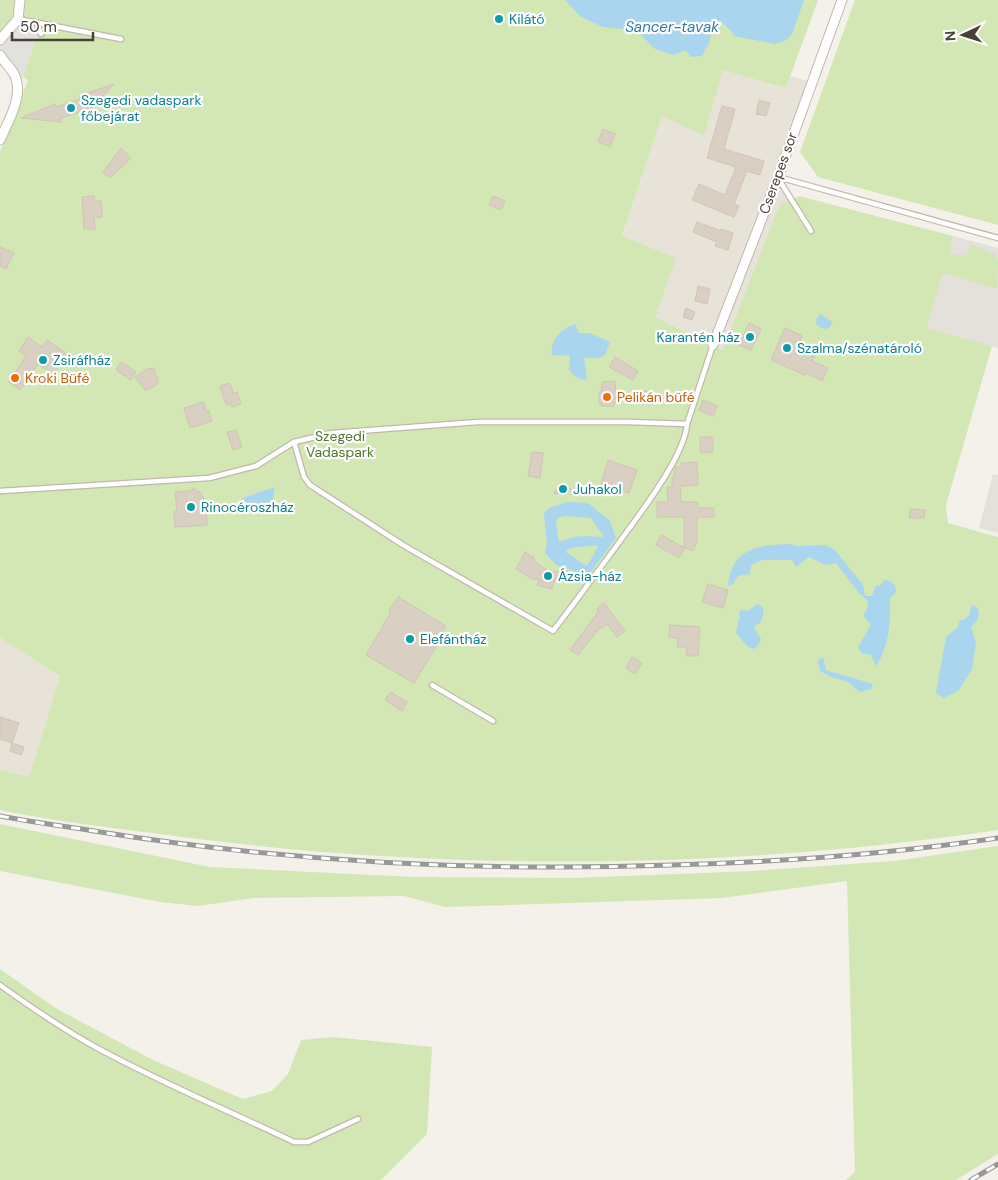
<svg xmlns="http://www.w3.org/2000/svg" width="998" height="1180" font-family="'DM Sans',sans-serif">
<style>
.residential{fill:#e8e3d8}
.industrial{fill:#e4e0db}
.green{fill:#d2e7b4}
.parking{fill:#e3e1de}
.water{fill:#a9d5ef;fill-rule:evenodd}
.building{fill:#d9cfc3;stroke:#d1c4b3}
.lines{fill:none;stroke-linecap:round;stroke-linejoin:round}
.service-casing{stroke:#c0b8ad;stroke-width:7}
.minor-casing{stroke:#c0b8ad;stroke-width:11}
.service{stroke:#fff;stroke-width:4.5}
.minor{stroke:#fff;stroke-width:9}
.rail-casing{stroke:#989898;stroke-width:5}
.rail{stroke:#fff;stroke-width:3;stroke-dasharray:9;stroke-linecap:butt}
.culture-dot{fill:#0f9aa8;stroke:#fff;stroke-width:2}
.food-dot{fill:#e8710a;stroke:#fff;stroke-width:2}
.labels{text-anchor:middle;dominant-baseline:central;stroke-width:4.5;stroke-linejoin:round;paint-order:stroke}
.culture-label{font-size:14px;fill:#0d838f;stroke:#fff;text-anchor:start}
.street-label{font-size:14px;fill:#484138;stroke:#fff}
.food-label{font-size:14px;fill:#c56008;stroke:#fff;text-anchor:start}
.park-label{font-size:14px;fill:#4c792c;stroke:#fff}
.water-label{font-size:15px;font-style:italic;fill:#317baa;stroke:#fff}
</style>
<rect width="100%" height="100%" fill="#f4f1ea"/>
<g class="residential">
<path d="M723,69L786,88L791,76L811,82L778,177L790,200L780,204L724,350L655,317L622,237L662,116Z"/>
<path d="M0,638L60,676L29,777L0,770Z"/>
</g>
<g class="industrial">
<path d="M953,236L998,248V348L927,328Z"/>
<path d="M993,474L998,475V533L979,528Z"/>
</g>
<g class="green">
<path d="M0,0H818L786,88L723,70L704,136L662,116L622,236L676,258L655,317L723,350L780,204L799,196L953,236L950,248L952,254L966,256L971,244L994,254L998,260L997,289L947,274L942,275L927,328L992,346L946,505L948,523L998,537V830C726,870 447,872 174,836C116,828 57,822 0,810V770L29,777L60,676L0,638V152L28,80L0,63Z"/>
<path d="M855,0H998V225L818,177L800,152Z"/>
<path d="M0,824L210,867L416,877L573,878L753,871L894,861L998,846V1154L956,1180H846L855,1172L847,881L722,898L445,907L404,896L254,898L198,906L160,902L0,871Z"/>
<path d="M0,969L57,1009L153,1060L243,1099L272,1091L288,1074L301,1040L334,1037L432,1047L427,1134L381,1180H0Z"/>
</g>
<path class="parking" d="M18,19L37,24L38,35L21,83L0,55V40Z"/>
<g class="water">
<path d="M565,0H804L792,34L786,40L775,44L734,36L732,32L721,21H714L710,41L702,56L691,57L686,50L673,55L655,49L636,30L603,27L581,17Z"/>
<path d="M820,314L833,322L829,328L824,329L816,324L817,318Z"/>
<path d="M575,324L579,333H589L610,342L605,355L599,358H584L587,379C578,381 574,376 569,369L570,356L552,355C550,339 561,329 575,324Z"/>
<path d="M275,487L272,506L255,512L247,506L243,498Z"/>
<path d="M567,502L588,503L610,521L616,538L584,581L571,570L556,565L545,553L547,544L544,513L549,508ZM566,516L591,518L598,529L603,534V537C588,536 574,535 560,542L558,539L556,520L560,517ZM596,545L598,546L597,549L587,566L567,553L566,551L570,548Z"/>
<path d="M789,544L797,546L826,545L835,550L863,585L865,596H872L876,585L880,586L885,579L895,585L896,592L890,598C891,620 889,647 876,666L871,655L861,653L858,647L871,625L865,618L864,614L868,607L867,600L859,593L836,563L826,565L809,557L796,567L792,560H762L751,565L750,574L738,576L733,584L728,586C731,548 759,545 789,544Z"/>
<path d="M758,604L763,608V616L760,623L756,625L754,628L761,639L758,646L754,649L748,647L736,633L738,621L740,618L739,612L742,610L747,611Z"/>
<path d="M972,605L977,607C981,616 978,621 971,627L976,643L972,669L959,690L944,698L936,693L946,637L958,627L960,620H964L969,615Z"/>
<path d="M822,657L824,660L826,670L873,684L871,689L860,692L848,682L831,677L820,671L818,661Z"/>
</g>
<g class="building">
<path d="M114,84L88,112L87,109L60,119L61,122L21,118L55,104L56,107L69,103L80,99L79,96Z"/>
<path d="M759,100L770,103L766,116L756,114Z"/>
<path d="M722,106L735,109L724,149L764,161L760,175L747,171L734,204L739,206L734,217L692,200L699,184L725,195L736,167L707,158Z"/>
<path d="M603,129L615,134L610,147L598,142Z"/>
<path d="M121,148L131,158L110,178L103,172Z"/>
<path d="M94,196V201H101L102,217H94L95,229H84L82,197Z"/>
<path d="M493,196L505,201L501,210L489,205Z"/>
<path d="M697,222L721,231V229L733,233L728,250L715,246L717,242L693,232Z"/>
<path d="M0,247L14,253L6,269L0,266Z"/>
<path d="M698,286L710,289L707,304L695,301Z"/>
<path d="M686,308L695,312L692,320L683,317Z"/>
<path d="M749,323L761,329L751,350L739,345Z"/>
<path d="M785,328L802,336L797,347L815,356L812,361L828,368L822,381L806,373L805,375L771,360Z"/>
<path d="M28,337L42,347L47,340L67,354L53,374L38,364L20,390L9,382L26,356L19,351Z"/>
<path d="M615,357L638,371L633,380L609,367Z"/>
<path d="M121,362L136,372L131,380L116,370Z"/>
<path d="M154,368L155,374L158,378V382L155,386L145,390L135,377L147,369Z"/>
<path d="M615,381L616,402H614V406H601V403H599V392H601L602,382Z"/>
<path d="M230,383L233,393L237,392L241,404L232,407L231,404L227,405L226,402H225L220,386Z"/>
<rect x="640" y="391" width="12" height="13"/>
<path d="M703,400L717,406L713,416L699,410Z"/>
<path d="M203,402L206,411H209L212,421L190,428L184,408Z"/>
<path d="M236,430L242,447L233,450L227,432Z"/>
<path d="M700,437H713V452L700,453Z"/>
<path d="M532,452L543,453L540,478L528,476Z"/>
<path d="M608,460L637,470L629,493L601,484Z"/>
<path d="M697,462L698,485L680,486L681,502H698V508H714V517H697V541L693,551L684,547V517H657V502H668L667,487H672V478H674L675,467H681V463Z"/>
<path d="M561,483L574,491L554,494Z"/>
<path d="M194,488L198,493L199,491L206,502L207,525L175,527L174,512L177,511L175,492L190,491Z"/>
<path d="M910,509L925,510L924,518H909Z"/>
<path d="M661,535L685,548L679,558L656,545Z"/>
<path d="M525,552L534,558L533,560L549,572H558L562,568L569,573L562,579L555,580L552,589L537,585L540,580L532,579L516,569Z"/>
<path d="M708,584L728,590L723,608L702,602Z"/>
<path d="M399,596L403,600L446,626L442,633L447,636L442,643L439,642L414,683L366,655L391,612L389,611Z"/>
<path d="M604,603L625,631L617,637L607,624L602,629L600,627L578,655L570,650L598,612L597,609Z"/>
<path d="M670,625L700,627L698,656H686L687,647H677L678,638L669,637Z"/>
<path d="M632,657L642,663L635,674L626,668Z"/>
<path d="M390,692L407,702L402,711L385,700Z"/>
<path d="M0,717L19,723L12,743L24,747L21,755L10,751L12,743L0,739Z"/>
</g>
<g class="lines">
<defs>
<g id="service">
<path d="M18,19L121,39"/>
<path d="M37,24L41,34"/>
<path d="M778,177L998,238"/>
<path d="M778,178L811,231"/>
<path d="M294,442L304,477L310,485L403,545L553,631C574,604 594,576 615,548C635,520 685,457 687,424L713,345"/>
<path d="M0,491L209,478L256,466L294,442L332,433L478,422H629L687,424"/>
<path d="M432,685L493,721"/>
<path d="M0,985C32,1008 64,1030 99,1049C162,1083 229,1111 294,1142H308L358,1119"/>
</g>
<g id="minor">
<path d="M0,40L18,19L20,0"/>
<path d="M0,55C4,62 10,67 14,74C25,95 8,121 0,140"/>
<path d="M713,345L778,177L842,0"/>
</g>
</defs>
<use href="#service" class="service-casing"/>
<use href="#minor" class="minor-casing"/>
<use href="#service" class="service"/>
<use href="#minor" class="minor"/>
<defs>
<g id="rail">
<path d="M0,816C31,822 63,826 94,831C286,862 478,872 672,865C781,862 890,854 998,838"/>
<path d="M971,1180L998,1164"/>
</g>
</defs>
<use href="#rail" class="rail-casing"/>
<use href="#rail" class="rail"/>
</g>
<g class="culture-dot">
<circle cx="499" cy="19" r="5"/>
<circle cx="71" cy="108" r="5"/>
<circle cx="750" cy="337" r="5"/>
<circle cx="787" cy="348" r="5"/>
<circle cx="43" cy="360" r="5"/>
<circle cx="563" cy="489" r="5"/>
<circle cx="191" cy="507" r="5"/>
<circle cx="548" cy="576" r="5"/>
<circle cx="410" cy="639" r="5"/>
</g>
<g class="food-dot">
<circle cx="15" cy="378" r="5"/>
<circle cx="607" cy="397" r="5"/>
</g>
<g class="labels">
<g class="culture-label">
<text x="509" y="19">Kilátó</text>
<text x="81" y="100">Szegedi vadaspark<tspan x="81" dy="16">főbejárat</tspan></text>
<text x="740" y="337" text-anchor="end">Karantén ház</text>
<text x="797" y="348">Szalma/szénatároló</text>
<text x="53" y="360">Zsiráfház</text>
<text x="573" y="489">Juhakol</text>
<text x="201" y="507">Rinocéroszház</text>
<text x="558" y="576">Ázsia-ház</text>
<text x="420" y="639">Elefántház</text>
</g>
<g class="street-label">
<text transform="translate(778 173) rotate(-70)">Cserepes sor</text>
</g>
<g class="food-label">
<text x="25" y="378">Kroki Büfé</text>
<text x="617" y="397">Pelikán büfé</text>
</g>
<g class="park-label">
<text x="340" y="436">Szegedi<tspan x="340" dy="16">Vadaspark</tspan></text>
</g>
<g class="water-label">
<text x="672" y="27">Sancer-tavak</text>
</g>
</g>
<g transform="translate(963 35) rotate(266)" stroke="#ffffff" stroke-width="4" paint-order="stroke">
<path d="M0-4L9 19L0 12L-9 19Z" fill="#484138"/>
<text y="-8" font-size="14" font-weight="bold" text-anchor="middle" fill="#484138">N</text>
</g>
<path d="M12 32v8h81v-8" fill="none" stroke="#484138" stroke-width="2.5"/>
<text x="20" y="32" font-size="15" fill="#484138" stroke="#ffffff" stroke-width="4" paint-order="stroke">50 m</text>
</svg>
